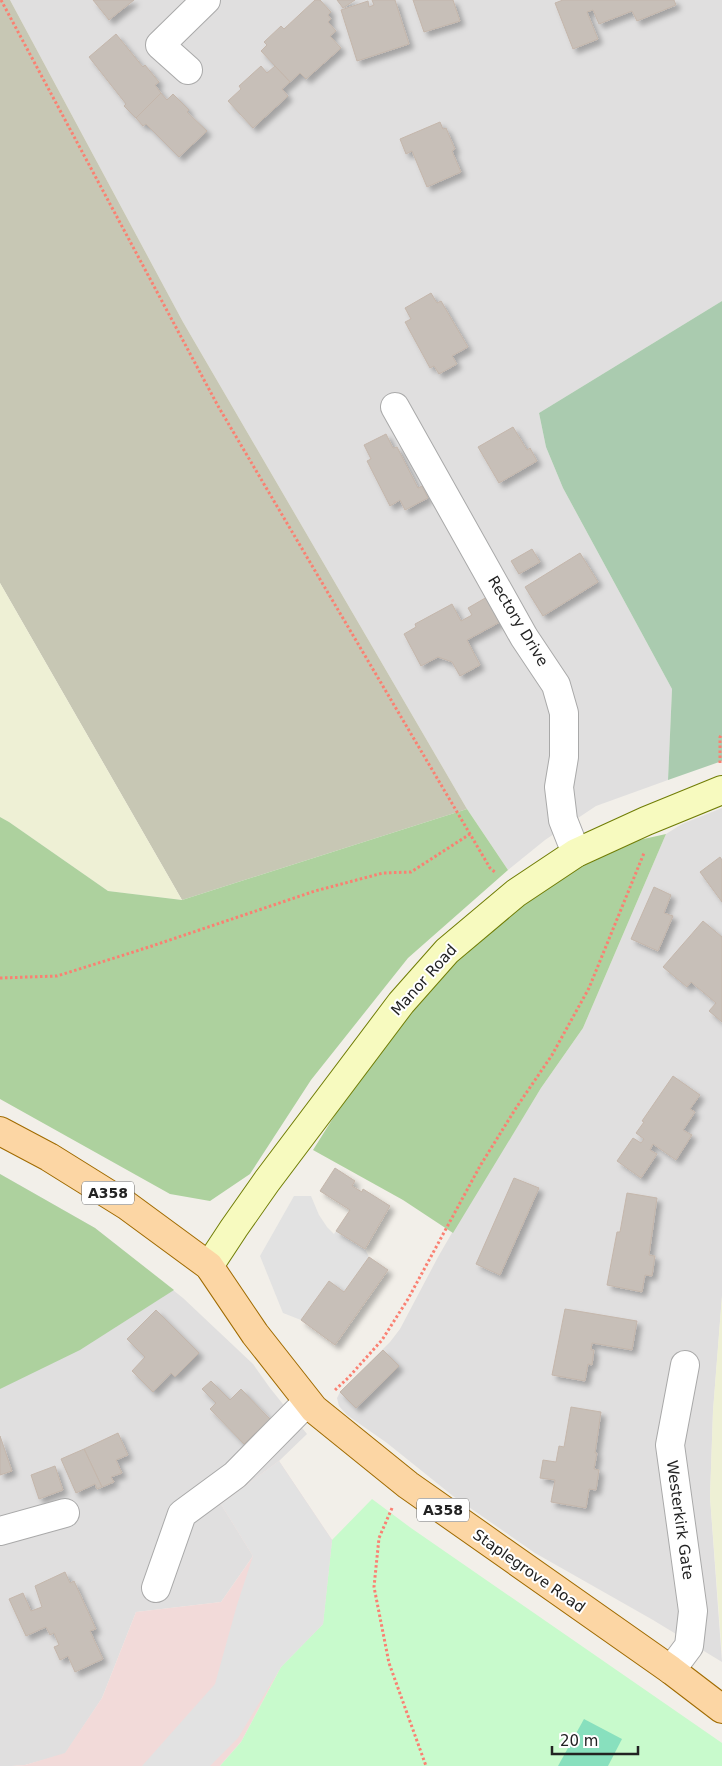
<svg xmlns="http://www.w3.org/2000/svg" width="722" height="1766" font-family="'DejaVu Sans',sans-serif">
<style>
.residential{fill:#e0dfdf}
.commercial{fill:#f2dad9}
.construction{fill:#c7c7b4}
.farmland{fill:#eef0d5}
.forest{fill:#add19e}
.cemetery{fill:#aacbaf}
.park{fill:#c8facc}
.pitch{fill:#88e0be}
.parking{fill:#e2e2e2}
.building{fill:#c7bfb8;stroke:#c4b6ab;filter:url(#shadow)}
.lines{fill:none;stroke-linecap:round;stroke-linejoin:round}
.street-casing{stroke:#a9a9a9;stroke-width:30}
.secondary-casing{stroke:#707d05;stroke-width:30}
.primary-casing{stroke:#a06b00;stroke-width:30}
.path{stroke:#fa8072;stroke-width:3;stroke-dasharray:2.5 2.5;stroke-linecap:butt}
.street{stroke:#fff;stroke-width:28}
.secondary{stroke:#f7fabf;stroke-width:28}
.primary{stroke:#fcd6a4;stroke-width:28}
.labels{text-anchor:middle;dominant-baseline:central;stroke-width:4;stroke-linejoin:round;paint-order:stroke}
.shield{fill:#fff;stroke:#646464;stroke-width:1}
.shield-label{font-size:14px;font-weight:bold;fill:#222}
.street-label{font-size:15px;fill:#222;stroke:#fff}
</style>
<defs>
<filter id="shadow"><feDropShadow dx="4.5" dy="4.5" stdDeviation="2.5" flood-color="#0004"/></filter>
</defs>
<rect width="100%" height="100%" fill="#f2efe9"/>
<g class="residential">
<path d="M10,0H722V301L539,413L546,447L563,488L672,689L668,780L596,806L545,840L508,870L467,809L183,322Z"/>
<path d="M722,808V1296L713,1411L710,1497L722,1662L653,1620L535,1553L453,1496L387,1443L347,1415L339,1406L337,1398L340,1392L390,1342L400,1329L438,1257L497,1155L511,1137L541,1088L583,1028L666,834L682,824Z"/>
<path d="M0,1174L95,1228L183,1298L253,1364L270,1388L307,1434L279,1461L221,1504L253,1556L221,1602L136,1612L102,1698L65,1754L25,1765L12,1766H0Z"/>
</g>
<path class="commercial" d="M279,1461L332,1540L323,1624L281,1667L241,1742L220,1766H12L25,1765L65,1753L102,1698L136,1612L221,1602L253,1556L221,1504Z"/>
<path class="construction" d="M0,0H10L183,322L467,809L182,900L0,583Z"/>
<g class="farmland">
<path d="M0,583L182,900L108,891L9,822L0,817Z"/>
<path d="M722,1296V1654L710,1497L713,1411Z"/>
</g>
<g class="forest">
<path d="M467,809L508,870L408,958L311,1080L250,1174L210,1201L170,1194L0,1099V817L9,822L108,891L182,900Z"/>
<path d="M666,834L583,1028L541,1088L453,1233L403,1200L313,1150L376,1050L446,966L509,913L565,874L639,840Z"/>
<path d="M0,1174L95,1228L174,1290L80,1350L0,1389Z"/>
</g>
<path class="cemetery" d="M722,301V761L668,780L672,689L563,488L546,447L539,413Z"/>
<path class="park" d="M372,1499L411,1528L722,1743V1766H220L241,1742L281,1667L323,1624L332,1540Z"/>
<path class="pitch" d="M584,1719L622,1739L608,1766H558Z"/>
<g class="parking">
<path d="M294,1196H311L319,1215L327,1227L334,1234L336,1231L365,1249L369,1257L344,1292L329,1282L301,1320L283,1313L260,1256Z"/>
<path d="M279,1461L332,1540L323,1624L281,1667L238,1738L210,1766H142L215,1684L237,1605L253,1556L221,1504Z"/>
</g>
<g class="building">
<path d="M93,0H134L109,20Z"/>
<path d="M315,0H320L331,12L328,15L331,19L328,22L336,31L330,36L341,48L306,79L300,73L290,82L261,51L267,45L264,42L281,26L284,29Z"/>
<path d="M337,0H355L343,8Z"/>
<path d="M372,0H395L409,44L357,61L341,10L368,1L369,7L374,5Z"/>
<path d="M413,0H453L460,21L424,32Z"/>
<path d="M563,0H674L676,5L637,21L632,11L599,24L593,10L587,12L598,39L573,49L555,3Z"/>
<path d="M116,34L143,67L145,65L159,82L155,85L161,93L136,118L124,106L126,104L89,57Z"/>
<path d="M261,66L267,73L275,66L290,82L282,89L288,96L253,128L228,101L241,89L239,86Z"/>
<path d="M161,93L167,100L173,94L189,110L187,112L207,131L179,157L146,124L143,126L136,118Z"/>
<path d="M440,122L443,129L446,128L455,149L452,151L461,172L427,187L412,151L406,154L400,139Z"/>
<path d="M431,293L437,303L441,301L468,347L452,356L457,364L439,374L434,366L430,368L405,322L411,319L405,308Z"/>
<path d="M513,427L527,450L530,448L537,461L499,483L478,447Z"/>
<path d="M386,434L393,448L397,447L418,488L422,486L428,498L405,510L400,500L390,506L367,461L371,459L364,445Z"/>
<path d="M532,549L540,562L519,574L511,561Z"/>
<path d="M580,553L598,582L543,616L525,587Z"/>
<path d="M487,597L500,622L467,640L480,665L460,676L452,662L438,657L421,666L404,634L416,627L415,624L452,604L461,621L472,615L468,608Z"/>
<path d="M720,857L722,860V902L700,872Z"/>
<path d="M654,887L671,895L664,913L673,916L658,951L631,939Z"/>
<path d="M703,921L722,937V1022L709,1011L716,1003L691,982L687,987L663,967Z"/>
<path d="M673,1076L700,1095L690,1109L695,1112L683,1130L692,1135L676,1160L653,1144L650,1150L657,1154L641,1178L617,1161L633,1138L641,1143L644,1139L636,1133L644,1122L642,1121Z"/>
<path d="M335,1168L355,1181L352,1186L362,1192L363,1189L390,1206L365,1249L336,1231L350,1210L320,1191Z"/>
<path d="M514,1178L539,1188L500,1275L476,1264Z"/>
<path d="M627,1193L657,1198L649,1255L655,1256L652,1276L645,1275L642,1292L607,1285L617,1232H620Z"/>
<path d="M369,1257L388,1270L335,1345L301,1320L329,1281L344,1292Z"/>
<path d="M565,1309L637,1321L632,1350L592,1343L591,1350H594L592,1365L588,1364L585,1381L552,1375Z"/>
<path d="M156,1310L199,1353L175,1377L171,1373L153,1392L132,1371L145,1357L127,1339Z"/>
<path d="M383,1350L399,1366L356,1408L340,1392Z"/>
<path d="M211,1381L230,1400L241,1389L270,1419L244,1444L210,1409L216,1403L202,1389Z"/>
<path d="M571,1407L601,1412L595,1453H597L594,1469L599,1470L596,1490L589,1489L586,1508L551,1502L555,1480L540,1478L543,1460L556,1462L559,1446L564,1447Z"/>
<path d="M118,1433L128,1455L116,1460L122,1473L111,1477L114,1482L102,1487L84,1449Z"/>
<path d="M0,1436L12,1471L0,1475Z"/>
<path d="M84,1449L102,1487L97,1489L95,1484L76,1493L61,1459Z"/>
<path d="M55,1466L63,1490L39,1499L31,1475Z"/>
<path d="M65,1572L70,1583L74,1581L96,1629L90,1631L103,1659L75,1672L68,1656L60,1660L54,1647L59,1645L54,1633L50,1635L46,1627L26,1636L9,1599L23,1593L31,1611L42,1607L35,1586Z"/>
</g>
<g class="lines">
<defs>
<g id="street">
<path d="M188,70L160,45L206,0"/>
<path d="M395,407L524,637L556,685L564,713V757L559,787L563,820L576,853"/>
<path d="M0,1531L65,1513"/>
<path d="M156,1588L182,1514L235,1475L307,1402"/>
<path d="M671,1670L689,1646L693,1611L670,1445L685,1365"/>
</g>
<path id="secondary" d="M209,1266L234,1228L267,1181L401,1003L447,951L516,893L576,853L646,821L722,790"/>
<path id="primary" d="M0,1131L49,1157L126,1205L209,1266L255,1334L314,1409L408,1485L671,1670L722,1709"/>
</defs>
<use href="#street" class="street-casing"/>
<use href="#secondary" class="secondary-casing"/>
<use href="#primary" class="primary-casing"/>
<g class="path">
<path d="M1,0L218,406L490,868L496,873"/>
<path d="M720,763V737L722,734"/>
<path d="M0,978L57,976L149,947L315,891L383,873L411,872L470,834"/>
<path d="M335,1390L348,1378L382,1340L408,1299L480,1166L516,1108L552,1055L589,988L644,853"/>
<path d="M392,1508L379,1538L374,1587L389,1663L426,1766"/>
</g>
<use href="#street" class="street"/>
<use href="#secondary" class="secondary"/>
<use href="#primary" class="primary"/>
</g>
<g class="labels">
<g class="shield">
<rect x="82" y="1181.5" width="52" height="23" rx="4"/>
<rect x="417" y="1498.5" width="52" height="23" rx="4"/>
</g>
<g class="shield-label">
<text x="108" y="1193">A358</text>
<text x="443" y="1510">A358</text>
</g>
<g class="street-label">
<text transform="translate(518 621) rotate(59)">Rectory Drive</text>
<text transform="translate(424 980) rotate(-48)">Manor Road</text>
<text transform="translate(680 1520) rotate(82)">Westerkirk Gate</text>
<text transform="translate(529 1571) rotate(35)">Staplegrove Road</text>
</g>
</g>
<path d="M552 1746v8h86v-8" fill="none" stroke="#222222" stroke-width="2.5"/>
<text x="560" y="1746" font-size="15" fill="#222222" stroke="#ffffff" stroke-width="4" paint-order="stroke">20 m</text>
</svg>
